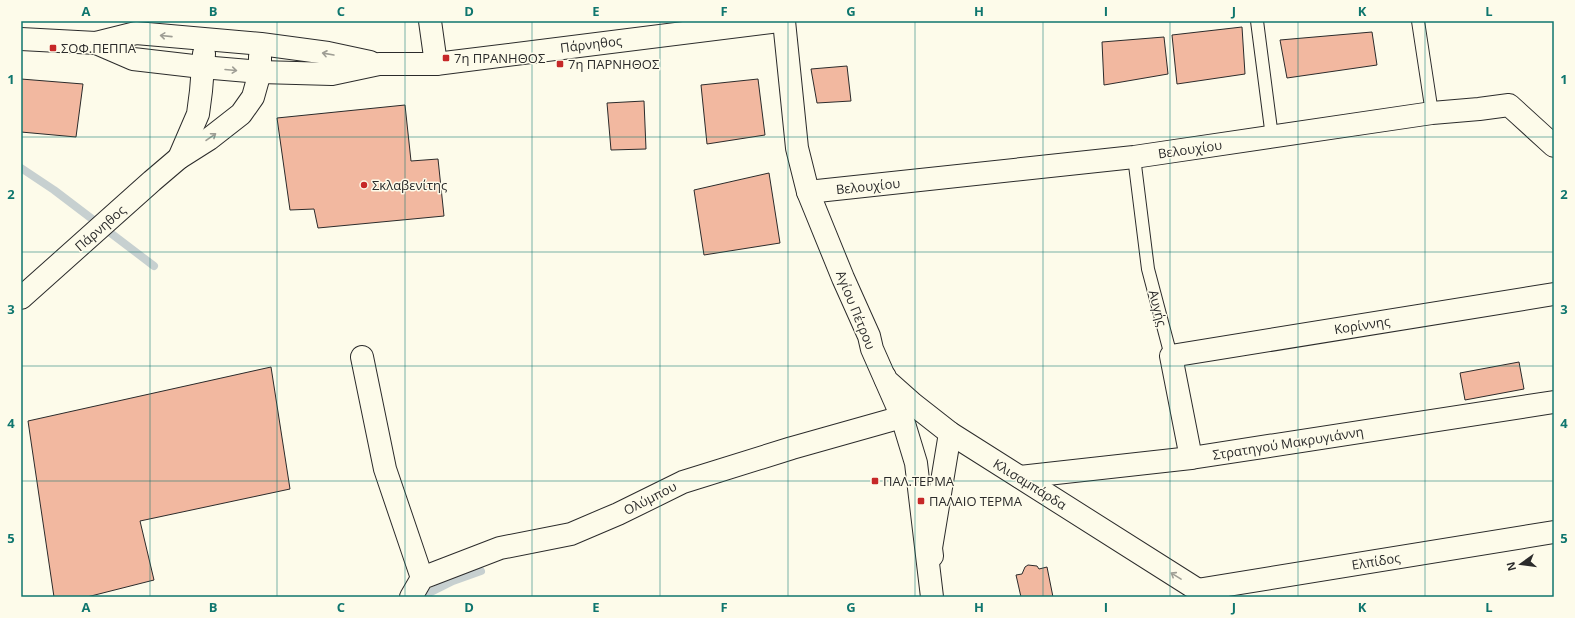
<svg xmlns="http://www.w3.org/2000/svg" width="1575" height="618" font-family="'Open Sans',sans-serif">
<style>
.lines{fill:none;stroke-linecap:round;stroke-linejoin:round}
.stream{stroke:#c7d0d0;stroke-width:8}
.building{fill:#f2b8a0;stroke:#2b2b2b}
.service-casing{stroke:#2b2b2b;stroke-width:14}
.minor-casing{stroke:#2b2b2b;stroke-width:24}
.tertiary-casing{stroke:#2b2b2b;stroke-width:24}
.secondary-casing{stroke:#2b2b2b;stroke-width:24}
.service{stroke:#fdfbea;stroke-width:12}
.minor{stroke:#fdfbea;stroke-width:22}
.tertiary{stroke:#fdfbea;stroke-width:22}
.secondary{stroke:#fdfbea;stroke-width:22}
.oneway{stroke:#9e9d94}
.grid{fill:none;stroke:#0f766e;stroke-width:1;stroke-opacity:0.55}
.poi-dot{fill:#c62828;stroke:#fdfbea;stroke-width:1.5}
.labels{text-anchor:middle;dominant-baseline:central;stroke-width:3;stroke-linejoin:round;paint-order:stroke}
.street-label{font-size:13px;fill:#2b2b2b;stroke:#fdfbea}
.poi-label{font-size:13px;fill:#2b2b2b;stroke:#fdfbea;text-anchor:start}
.neatline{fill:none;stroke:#0f766e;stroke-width:1.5}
.grid-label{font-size:13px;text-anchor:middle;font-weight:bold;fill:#0f766e}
</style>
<rect width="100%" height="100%" fill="#fdfbea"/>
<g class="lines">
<g class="stream">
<path d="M21,168L54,190L154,266"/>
<path d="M421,597L453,581L481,571"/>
</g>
</g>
<g class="building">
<path d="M1242,27L1245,74L1177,84L1172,35Z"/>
<path d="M1372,32L1377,65L1287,78L1280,40Z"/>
<path d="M1164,37L1168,74L1104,85L1102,42Z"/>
<path d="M847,66L851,101L817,103L811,69Z"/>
<path d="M21,79L83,84L76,137L21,132Z"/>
<path d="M758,79L765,135L707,144L701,85Z"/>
<path d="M644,101L646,149L611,150L607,103Z"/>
<path d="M405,105L411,161L438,159L444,216L318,228L314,209L290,210L277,118Z"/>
<path d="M769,173L780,243L704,255L694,190Z"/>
<path d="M1519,362L1524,389L1465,400L1460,373Z"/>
<path d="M271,367L290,489L140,521L154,580L87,597H54L28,421Z"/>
<path d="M1028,565L1037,566L1039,569L1047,567L1053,597H1021L1016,575L1022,574L1025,567Z"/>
</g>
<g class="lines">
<defs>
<g id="service">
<path d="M1257,21L1272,137"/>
<path d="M1418,21L1432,113"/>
<path d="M1134,157L1148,269L1171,356"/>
</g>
<g id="minor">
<path d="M430,21L436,64"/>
<path d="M808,192L1134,157L1432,113L1479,109L1509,105L1554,146"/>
<path d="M362,357L385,469L422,578"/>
<path d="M885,377L886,380L913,404L950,433L1209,597"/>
<path d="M1191,458L1171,356L1554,294"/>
<path d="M1020,477L1191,458L1554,402"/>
<path d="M932,556L931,548L950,433"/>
<path d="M1197,590L1554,532"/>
<path d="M411,597L422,578L500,548L571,534L618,514L683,482L792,448L902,417"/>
</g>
<path id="tertiary" d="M784,21L797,148L808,192L843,278L869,336L872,349L902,417L916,463L932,597"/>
<g id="secondary">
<path d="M21,39L96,43L136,33L261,44L328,53L370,62"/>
<path d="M96,43L133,59L202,67L260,72L332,74L379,64H436L779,21"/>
<path d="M179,158L198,114L201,91L204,54"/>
<path d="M21,298L152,181L179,158L209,139L241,114L253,97L260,72V57"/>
</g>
</defs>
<use href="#service" class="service-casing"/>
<use href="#minor" class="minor-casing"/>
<use href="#tertiary" class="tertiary-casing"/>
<use href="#secondary" class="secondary-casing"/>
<use href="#service" class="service"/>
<use href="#minor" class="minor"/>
<use href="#tertiary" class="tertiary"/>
<use href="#secondary" class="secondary"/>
</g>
<defs><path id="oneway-shaft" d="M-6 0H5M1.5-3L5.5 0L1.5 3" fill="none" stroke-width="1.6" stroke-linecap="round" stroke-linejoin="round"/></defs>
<g class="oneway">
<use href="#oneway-shaft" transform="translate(166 36) rotate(-174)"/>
<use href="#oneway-shaft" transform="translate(328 54) rotate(-170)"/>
<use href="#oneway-shaft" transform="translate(231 70) rotate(5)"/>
<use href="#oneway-shaft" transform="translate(211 137) rotate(-35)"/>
<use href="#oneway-shaft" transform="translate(1176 576) rotate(-148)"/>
</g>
<path class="grid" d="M150,21V597M277,21V597M405,21V597M532,21V597M660,21V597M788,21V597M915,21V597M1043,21V597M1170,21V597M1298,21V597M1425,21V597M21,137H1554M21,252H1554M21,366H1554M21,481H1554"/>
<g class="poi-dot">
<rect x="49" y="44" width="8" height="8" rx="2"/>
<rect x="442" y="54" width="8" height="8" rx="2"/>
<rect x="556" y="60" width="8" height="8" rx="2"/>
<circle cx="364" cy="185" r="4"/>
<rect x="871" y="477" width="8" height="8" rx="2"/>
<rect x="917" y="497" width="8" height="8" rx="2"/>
</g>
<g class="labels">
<g class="street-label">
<text transform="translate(591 44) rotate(-7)">Πάρνηθος</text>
<text transform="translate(1190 149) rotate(-8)">Βελουχίου</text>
<text transform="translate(868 186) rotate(-6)">Βελουχίου</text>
<text transform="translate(100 228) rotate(-41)">Πάρνηθος</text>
<text transform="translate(1158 308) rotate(75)">Αυγής</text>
<text transform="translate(856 310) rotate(68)">Αγίου Πέτρου</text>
<text transform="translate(1362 325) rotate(-9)">Κορίννης</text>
<text transform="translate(1288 443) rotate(-9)">Στρατηγού Μακρυγιάννη</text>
<text transform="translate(1030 484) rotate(32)">Κλισαμπάρδα</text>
<text transform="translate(650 498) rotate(-27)">Ολύμπου</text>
<text transform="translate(1376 561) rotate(-9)">Ελπίδος</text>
</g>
<g class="poi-label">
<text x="61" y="48">ΣΟΦ.ΠΕΠΠΑ</text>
<text x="454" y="58">7η ΠΡΑΝΗΘΟΣ</text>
<text x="568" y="64">7η ΠΑΡΝΗΘΟΣ</text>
<text x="372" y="185">Σκλαβενίτης</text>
<text x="883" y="481">ΠΑΛ.ΤΕΡΜΑ</text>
<text x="929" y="501">ΠΑΛΑΙΟ ΤΕΡΜΑ</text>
</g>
</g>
<rect width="1575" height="618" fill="none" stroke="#fdfbea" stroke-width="44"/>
<g transform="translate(1521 564) rotate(256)" stroke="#fdfbea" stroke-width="3" paint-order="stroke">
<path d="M0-3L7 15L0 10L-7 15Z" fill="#2b2b2b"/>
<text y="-6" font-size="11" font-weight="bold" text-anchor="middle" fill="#2b2b2b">N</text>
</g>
<rect x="22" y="22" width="1531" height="574" class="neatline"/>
<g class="grid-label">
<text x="86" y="16">A</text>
<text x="213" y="16">B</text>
<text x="341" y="16">C</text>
<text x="469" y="16">D</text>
<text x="596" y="16">E</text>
<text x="724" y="16">F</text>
<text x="851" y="16">G</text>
<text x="979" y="16">H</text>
<text x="1106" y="16">I</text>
<text x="1234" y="16">J</text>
<text x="1362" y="16">K</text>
<text x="1489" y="16">L</text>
<text x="11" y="84">1</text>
<text x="1564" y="84">1</text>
<text x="11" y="199">2</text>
<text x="1564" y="199">2</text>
<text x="11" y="314">3</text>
<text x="1564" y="314">3</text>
<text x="11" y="428">4</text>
<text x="1564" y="428">4</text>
<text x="11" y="543">5</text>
<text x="1564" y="543">5</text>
<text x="86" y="612">A</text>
<text x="213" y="612">B</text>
<text x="341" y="612">C</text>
<text x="469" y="612">D</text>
<text x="596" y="612">E</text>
<text x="724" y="612">F</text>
<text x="851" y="612">G</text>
<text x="979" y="612">H</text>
<text x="1106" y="612">I</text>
<text x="1234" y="612">J</text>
<text x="1362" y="612">K</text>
<text x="1489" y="612">L</text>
</g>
</svg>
